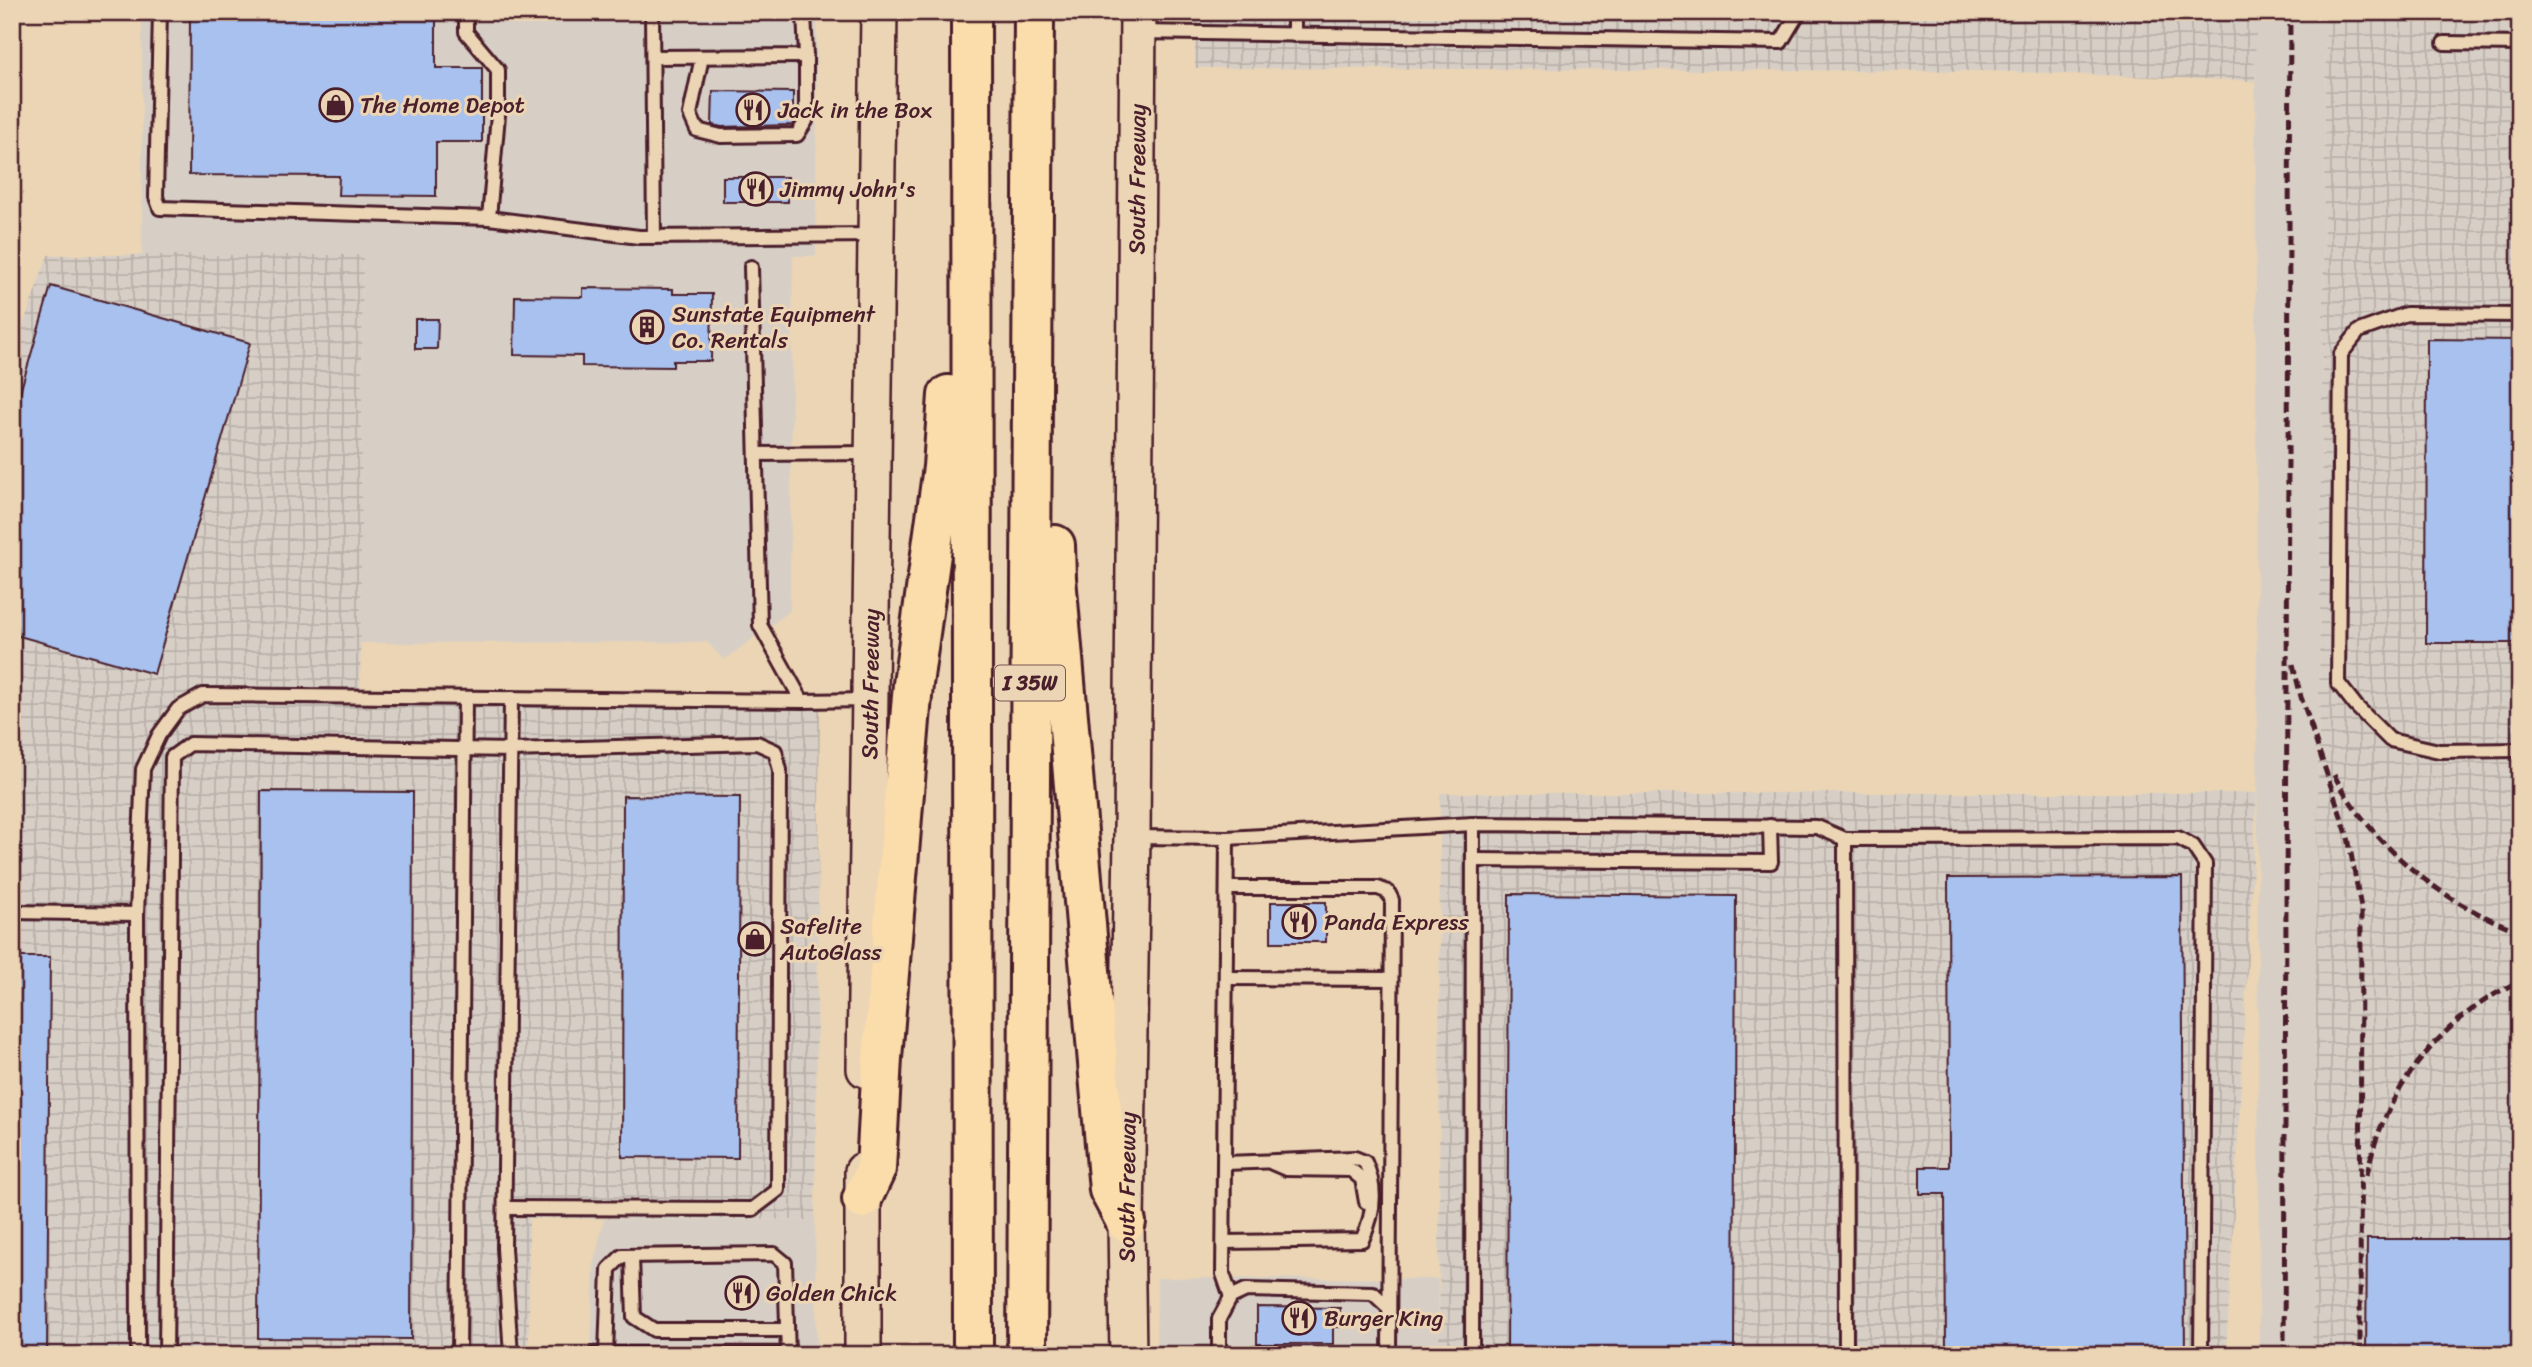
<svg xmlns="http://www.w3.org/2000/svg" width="2532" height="1367" font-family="Sriracha,sans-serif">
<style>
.built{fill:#d7cfc6}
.industrial{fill:url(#industrial-grid)}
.building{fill:#a8c1ee;stroke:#4a1f2b;stroke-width:2}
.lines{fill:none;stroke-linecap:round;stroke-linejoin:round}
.service-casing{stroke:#4a1f2b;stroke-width:18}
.secondary-casing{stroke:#4a1f2b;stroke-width:40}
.motorway-casing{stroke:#4a1f2b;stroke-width:44}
.service{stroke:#ebd5b5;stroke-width:12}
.secondary{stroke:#ebd5b5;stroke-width:35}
.motorway{stroke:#fbddab;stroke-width:38}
.rail{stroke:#4a1f2b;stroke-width:5;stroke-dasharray:10 5;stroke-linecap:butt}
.labels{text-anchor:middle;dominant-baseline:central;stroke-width:6;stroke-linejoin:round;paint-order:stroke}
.shield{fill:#ebd5b5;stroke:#7a5654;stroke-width:2}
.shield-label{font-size:21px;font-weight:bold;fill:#4a1f2b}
.poi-label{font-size:23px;fill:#4a1f2b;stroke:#ebd5b5;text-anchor:start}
.street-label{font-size:23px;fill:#4a1f2b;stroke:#ebd5b5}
</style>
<defs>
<pattern id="industrial-grid" width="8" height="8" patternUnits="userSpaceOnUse" patternTransform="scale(1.75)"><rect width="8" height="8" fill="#d7cfc6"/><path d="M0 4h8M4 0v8" fill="none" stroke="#bab1aa"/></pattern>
</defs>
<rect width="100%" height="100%" fill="#ebd5b5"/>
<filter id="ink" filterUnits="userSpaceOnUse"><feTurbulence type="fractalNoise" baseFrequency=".0143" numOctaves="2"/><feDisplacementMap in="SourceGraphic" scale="14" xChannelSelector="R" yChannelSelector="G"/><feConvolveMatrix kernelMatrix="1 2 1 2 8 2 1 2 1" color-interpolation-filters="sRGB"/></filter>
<g filter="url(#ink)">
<g class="built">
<path d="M142,12H817L816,256H793L790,611L724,660L707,642L360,643L363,256L142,255Z"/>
<path d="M2255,12H2326L2312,1355H2259Z"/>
<path d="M604,1219L815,1220L817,1355H591L594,1262Z"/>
<path d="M1157,1278L1438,1279L1439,1355H1156Z"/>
</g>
<g class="industrial">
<path d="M1195,12H2256L2255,81L1988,71L1195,68Z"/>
<path d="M2326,12H2520V1355H2312Z"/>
<path d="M48,255H363L360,704L820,707L815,1220L529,1218V1355H12V356Z"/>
<path d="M1440,793H2257L2226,1355H1439Z"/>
</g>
<g class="building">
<path d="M190,12H436V68H482V142H436V196L338,195L339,176L189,175Z"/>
<path d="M713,91L793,92V125L722,127L712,125Z"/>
<rect x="723" y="177" width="65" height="25"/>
<path d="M51,286L250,343L154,674L12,634V420Z"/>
<path d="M583,288L673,289V294H712L711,361H673V367L582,366V356L514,355L515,296L583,297Z"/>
<path d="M415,319H438L437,349H415Z"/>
<path d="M2427,339L2520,340V643H2426Z"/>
<path d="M261,791L413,792L411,1339L258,1338Z"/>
<path d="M623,796L740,797L738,1158L622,1157Z"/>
<path d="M2182,877L2185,1355H1946L1945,1194H1920V1167H1949L1948,878Z"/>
<path d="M1509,894L1736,896L1734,1355H1507Z"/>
<rect x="1271" y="902" width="55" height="40"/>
<path d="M12,957H50L47,1355H12Z"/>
<path d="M2367,1239H2515V1355H2366Z"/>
<path d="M1257,1307L1340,1308V1327H1333V1344H1257Z"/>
</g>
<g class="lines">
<defs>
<g id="service">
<path d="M160,12L156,197L160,208L489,218"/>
<path d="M466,12V32L498,70V115L489,218L639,237L876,235"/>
<path d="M652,12L654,237"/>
<path d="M1140,32L1781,42L1799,12"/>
<path d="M1294,35V12"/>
<path d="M2444,43L2520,44"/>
<path d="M653,57L806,56L804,12"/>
<path d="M702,57L690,114L697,130L721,136L797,135L806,121V56"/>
<path d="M751,267L760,625L802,701L868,700"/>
<path d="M2520,315L2406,314L2359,331L2341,354L2338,683L2356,706L2390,740L2439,751L2520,750"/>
<path d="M756,454L871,453"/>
<path d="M1134,837L1227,838L1473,824"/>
<path d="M1227,838L1223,1274L1231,1297"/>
<path d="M1473,860L1771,862L1770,826"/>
<path d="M1227,888H1378L1388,892L1392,900L1389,1355"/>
<path d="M12,912L137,914L143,769L159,735L178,709L203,695L802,701"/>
<path d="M137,914L138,1355"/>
<path d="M1226,978L1391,979"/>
<path d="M1272,1163L1286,1169L1351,1170L1362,1179L1366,1202"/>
<path d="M1224,1242L1362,1240C1374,1215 1377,1188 1365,1162L1355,1158L1225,1163"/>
<path d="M632,1256L634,1317L654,1330H787"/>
<path d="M606,1354L785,1355"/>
<path d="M166,1355L172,757L190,744L511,750L757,743L775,751L780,770L778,1190L753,1209L505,1208"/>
<path d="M459,1355L465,698"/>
<path d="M511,1355L504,1248L511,698"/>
<path d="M592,1355L606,1354L609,1269L622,1256L774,1254L785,1263L788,1355"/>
<path d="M1219,1355V1319L1231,1297L1246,1290L1373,1293L1388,1307"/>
<path d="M1472,1355L1473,824L1817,827L1845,839"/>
<path d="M1846,1355L1845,839L2178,838L2193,846L2205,864L2201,1355"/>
</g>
<g id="secondary">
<path id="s1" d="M865,1069L879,12"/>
<path d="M863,1355V1171"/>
<path id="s2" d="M1128,1355L1126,1222L1132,837L1138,12"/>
</g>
<g id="motorway">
<path d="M971,12L973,1355"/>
<path d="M1055,545L1056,578L1109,1190L1126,1222"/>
<path d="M862,1199L876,1169L882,1058L913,684L943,467L948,395"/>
<path d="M1027,1355L1034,12"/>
</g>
</defs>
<use href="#service" class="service-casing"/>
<use href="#secondary" class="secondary-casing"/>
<use href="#motorway" class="motorway-casing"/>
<use href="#service" class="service"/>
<use href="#secondary" class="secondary"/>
<use href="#motorway" class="motorway"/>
<g class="rail">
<path d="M2293,664L2301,697L2313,731"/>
<path d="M2310,724L2348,837L2361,908L2360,1355"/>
<path d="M2334,775C2373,846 2443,905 2520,931"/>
<path d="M2367,1175C2382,1092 2443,1016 2520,981"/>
<path d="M2284,1355L2290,12"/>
</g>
</g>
</g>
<defs>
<symbol id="shop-ring" viewBox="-11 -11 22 22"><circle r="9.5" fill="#ebd5b5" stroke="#4a1f2b" stroke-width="1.5"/><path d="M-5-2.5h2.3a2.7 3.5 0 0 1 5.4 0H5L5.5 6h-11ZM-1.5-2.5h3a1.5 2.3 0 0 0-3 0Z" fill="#4a1f2b"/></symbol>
<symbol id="restaurant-ring" viewBox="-11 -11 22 22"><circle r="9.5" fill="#ebd5b5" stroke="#4a1f2b" stroke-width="1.5"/><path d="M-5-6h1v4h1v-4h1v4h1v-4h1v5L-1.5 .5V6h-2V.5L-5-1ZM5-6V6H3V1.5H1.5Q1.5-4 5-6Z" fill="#4a1f2b"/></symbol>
<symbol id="building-ring" viewBox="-11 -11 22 22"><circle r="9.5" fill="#ebd5b5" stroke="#4a1f2b" stroke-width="1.5"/><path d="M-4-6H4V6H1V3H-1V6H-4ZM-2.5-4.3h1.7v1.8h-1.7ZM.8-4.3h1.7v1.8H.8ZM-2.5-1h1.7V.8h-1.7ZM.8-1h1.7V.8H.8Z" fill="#4a1f2b"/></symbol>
</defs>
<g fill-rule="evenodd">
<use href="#shop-ring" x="317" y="86" width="38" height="38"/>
<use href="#restaurant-ring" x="734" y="91" width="38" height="38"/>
<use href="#restaurant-ring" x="737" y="170" width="38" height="38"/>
<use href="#building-ring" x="628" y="308" width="38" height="38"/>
<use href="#restaurant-ring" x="1280" y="903" width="38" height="38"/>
<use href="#shop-ring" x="736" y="920" width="38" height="38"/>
<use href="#restaurant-ring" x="723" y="1274" width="38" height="38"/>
<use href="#restaurant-ring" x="1280" y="1299" width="38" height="38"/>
</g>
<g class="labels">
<rect class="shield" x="995" y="665.5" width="70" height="35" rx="5"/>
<g class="shield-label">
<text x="1030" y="683">I 35W</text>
</g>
<g class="poi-label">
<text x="360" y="105">The Home Depot</text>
<text x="778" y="110">Jack in the Box</text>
<text x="780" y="189">Jimmy John's</text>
<text x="672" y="314">Sunstate Equipment<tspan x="672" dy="26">Co. Rentals</tspan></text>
<text x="1324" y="922">Panda Express</text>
<text x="780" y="926">Safelite<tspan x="780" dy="26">AutoGlass</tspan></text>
<text x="766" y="1293">Golden Chick</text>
<text x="1324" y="1318">Burger King</text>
</g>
<g class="street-label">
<text stroke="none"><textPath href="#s2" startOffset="1176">South Freeway</textPath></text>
<text stroke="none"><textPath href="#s1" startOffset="385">South Freeway</textPath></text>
<text stroke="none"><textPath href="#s2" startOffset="168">South Freeway</textPath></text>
</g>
</g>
<rect width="2532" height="1367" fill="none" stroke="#ebd5b5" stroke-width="42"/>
<rect x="21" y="21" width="2490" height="1325" fill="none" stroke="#4a1f2b" stroke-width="2.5" filter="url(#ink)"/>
</svg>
